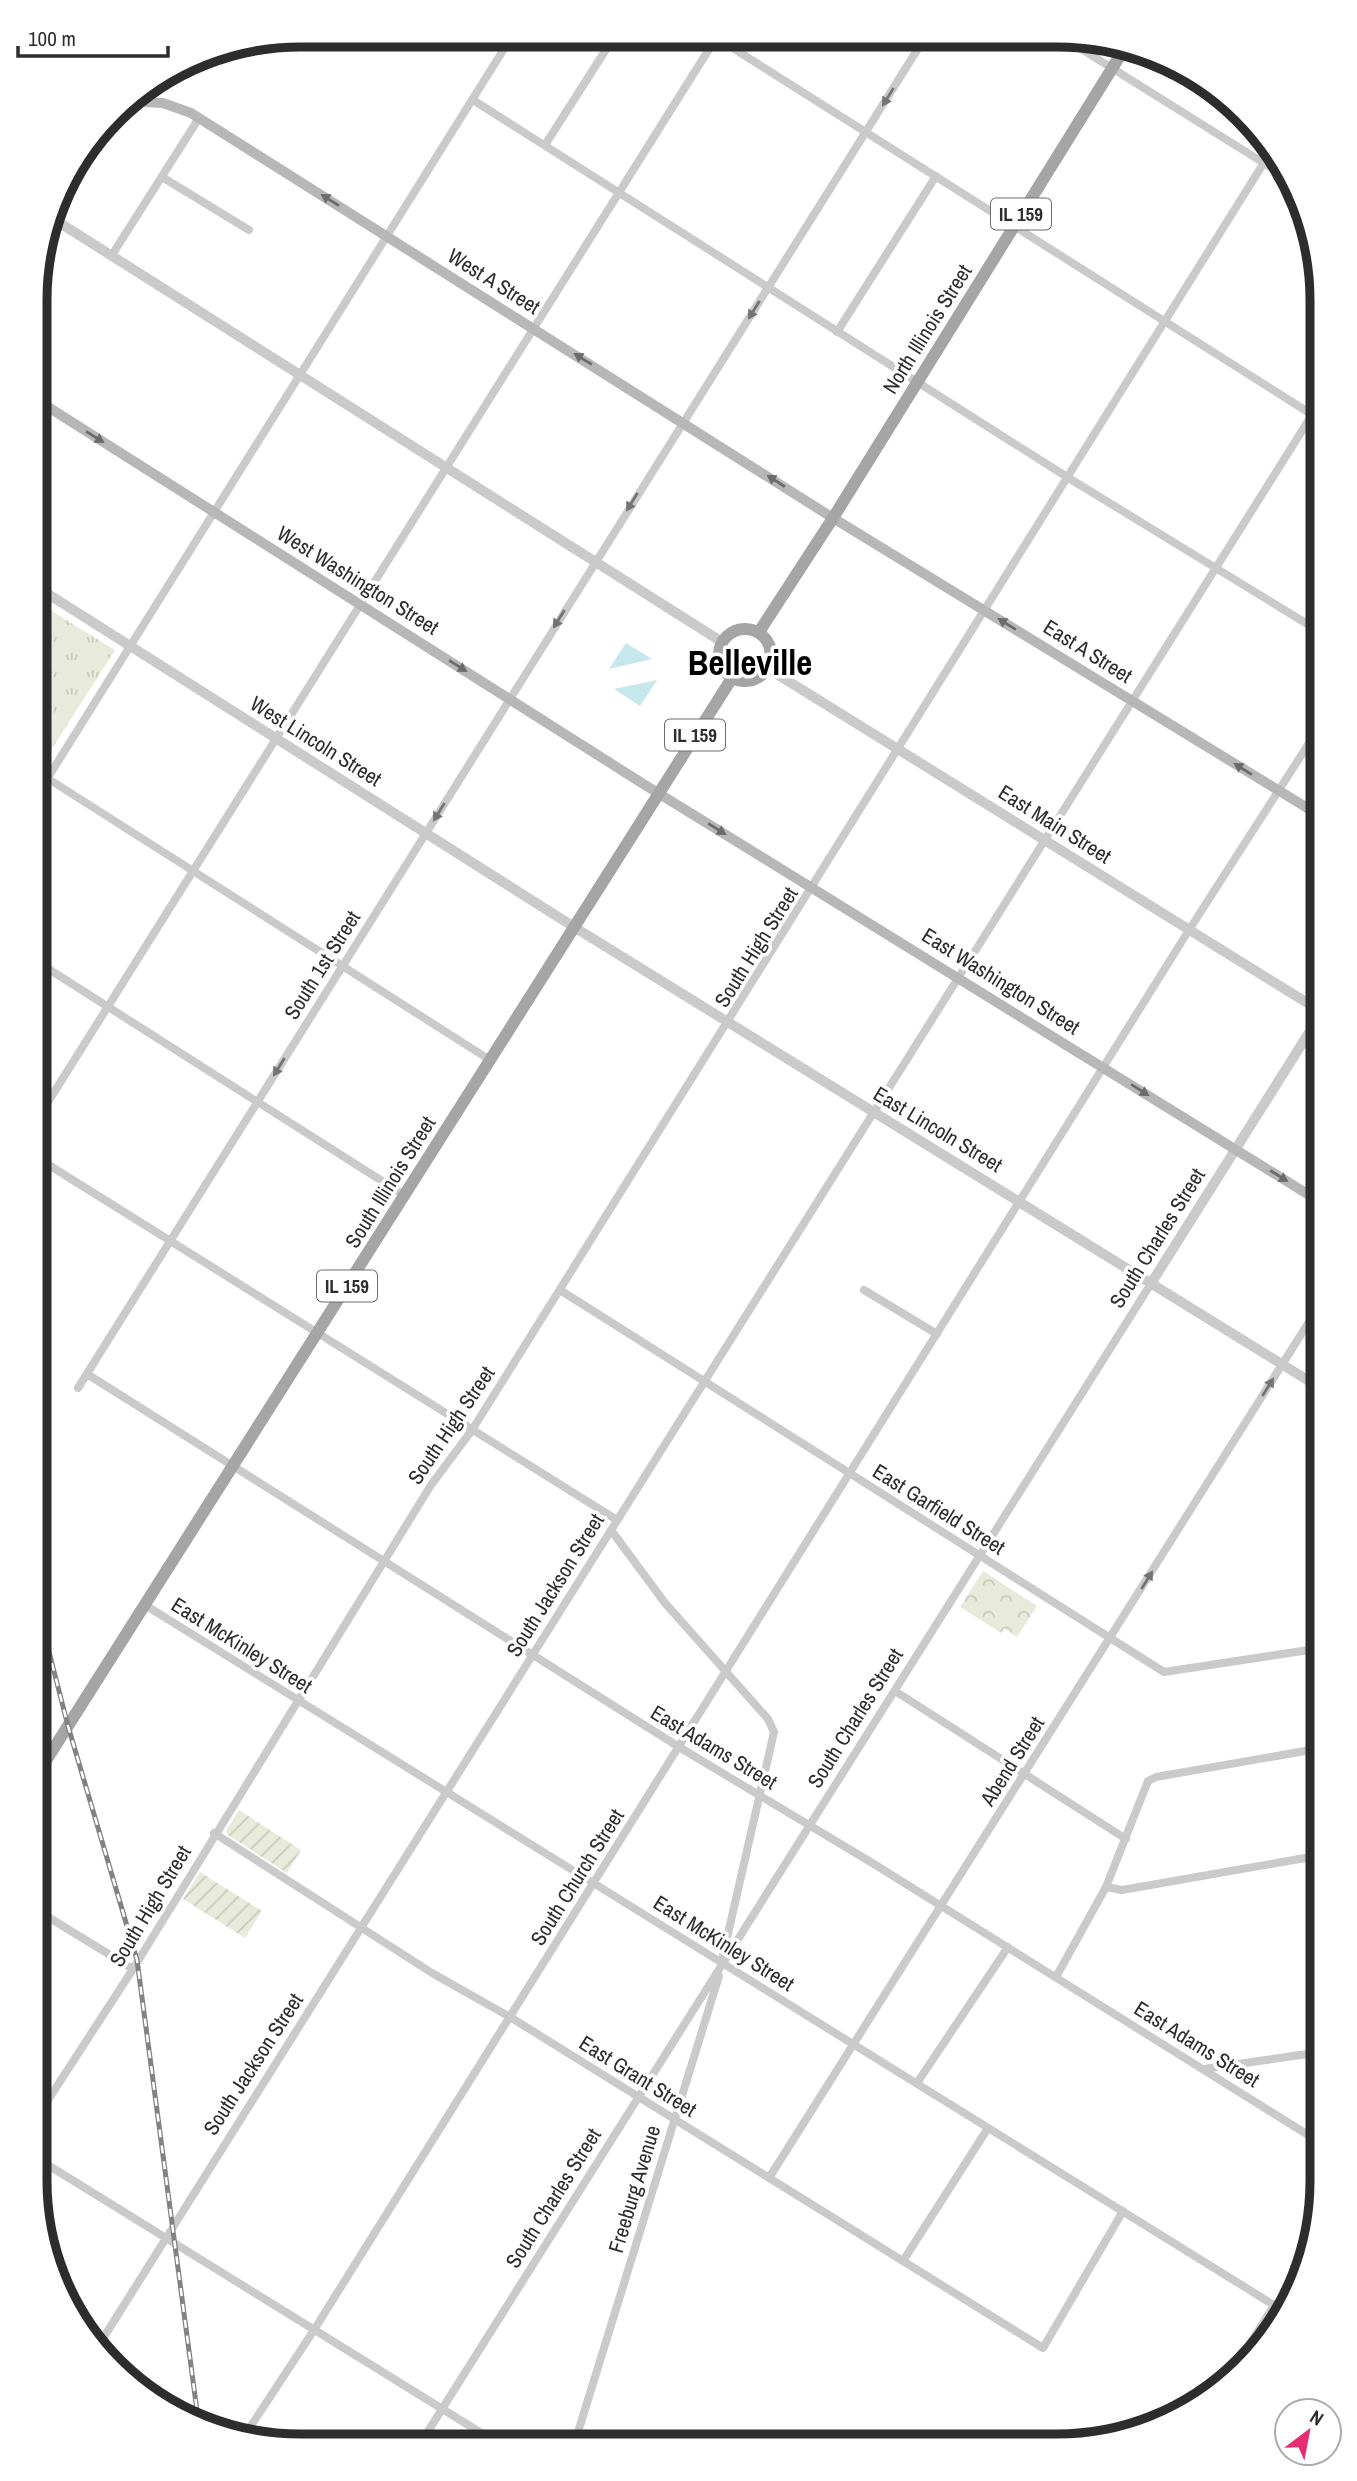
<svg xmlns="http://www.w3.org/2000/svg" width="1357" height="2481" font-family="'Archivo Narrow',sans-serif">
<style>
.grass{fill:url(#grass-tufts)}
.park{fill:url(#park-crowns)}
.garden{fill:url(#garden-furrows)}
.water{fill:#c6e8ec}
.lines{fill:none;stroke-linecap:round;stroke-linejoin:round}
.stream{stroke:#c6e8ec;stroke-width:2.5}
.minor{stroke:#cacaca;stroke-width:8}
.tertiary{stroke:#cacaca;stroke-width:10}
.secondary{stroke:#b7b7b7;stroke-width:10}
.primary{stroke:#a5a5a5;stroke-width:12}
.rail-casing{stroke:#828282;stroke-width:5}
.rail{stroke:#fff;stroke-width:2.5;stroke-dasharray:8;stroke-linecap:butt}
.oneway{fill:#747474}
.oneway2{fill:#6b6b6b}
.labels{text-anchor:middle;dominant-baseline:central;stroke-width:7;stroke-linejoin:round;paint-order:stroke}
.shield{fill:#fff;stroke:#6c6c6c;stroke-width:2}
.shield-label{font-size:19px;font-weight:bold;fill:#2d2d2d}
.street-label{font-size:21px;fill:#2d2d2d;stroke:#fff}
.town-label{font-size:35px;font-weight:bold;fill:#000;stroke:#fff}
.rim{fill:none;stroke:#2d2d2d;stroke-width:9}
</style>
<defs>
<pattern id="grass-tufts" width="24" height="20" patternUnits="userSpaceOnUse" patternTransform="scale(1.75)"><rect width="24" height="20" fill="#e8ebdb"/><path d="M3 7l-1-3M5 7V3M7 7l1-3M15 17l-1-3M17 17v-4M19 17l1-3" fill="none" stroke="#c7cabc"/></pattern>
<pattern id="park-crowns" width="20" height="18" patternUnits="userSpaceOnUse" patternTransform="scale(1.75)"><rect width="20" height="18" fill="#e8ebdb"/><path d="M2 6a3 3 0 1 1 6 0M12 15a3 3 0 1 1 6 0" fill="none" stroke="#c7cabc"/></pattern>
<pattern id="garden-furrows" width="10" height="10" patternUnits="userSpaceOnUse" patternTransform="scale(1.75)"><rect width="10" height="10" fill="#e8ebdb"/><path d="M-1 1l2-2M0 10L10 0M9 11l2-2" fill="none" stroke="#c7cabc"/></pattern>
</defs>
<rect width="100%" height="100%" fill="#fff"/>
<path class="grass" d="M37,602L115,650L37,772Z"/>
<path class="park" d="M983,1571L1037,1606L1017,1637L1004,1628L1001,1633L960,1607Z"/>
<g class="garden">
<path d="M239,1810L301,1850L287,1873L228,1835L226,1831Z"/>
<path d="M200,1872L262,1911L245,1938L183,1899Z"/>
</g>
<g class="water">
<path d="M626,643L652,659L609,669Z"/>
<path d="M657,680L640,706L614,689Z"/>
</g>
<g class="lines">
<path class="stream" d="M218,51H259L299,35"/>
<g class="minor">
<path d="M717,38L1322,421"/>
<path d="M1067,40L1291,180"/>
<path d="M473,100L1067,477L1322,633"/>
<path d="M545,145L614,37"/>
<path d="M162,177L249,230"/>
<path d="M112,255L199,118"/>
<path d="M837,332L936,176"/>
<path d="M47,778L490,1060"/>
<path d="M37,795L512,36"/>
<path d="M36,961L404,1195"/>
<path d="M36,1121L716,38"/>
<path d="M36,1157L617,1520"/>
<path d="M560,1290L1164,1672L1322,1648"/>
<path d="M864,1290L937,1334"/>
<path d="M87,1374L679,1747L874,1864L1321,2143"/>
<path d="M78,1388L924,39"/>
<path d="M611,1530L665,1603L768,1719L774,1732L722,1960"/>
<path d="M145,1605L1285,2312"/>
<path d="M895,1691L1126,1839"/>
<path d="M214,1833L432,1973L510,2017L1043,2348L1123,2211"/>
<path d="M1106,1887L1122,1890L1322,1855"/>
<path d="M35,1909L133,1969"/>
<path d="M1056,1977L1106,1887L1148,1781L1156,1777L1322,1748"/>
<path d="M1204,2069L1321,2052"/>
<path d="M917,2083L1008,1947"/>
<path d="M35,2120L133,1969L431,1485L472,1430L1273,148"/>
<path d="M35,2157L499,2444"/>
<path d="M769,2178L1283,1363L1314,1314L1322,1295"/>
<path d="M903,2261L988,2128"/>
<path d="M97,2348L1322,399"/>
<path d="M1229,2378L1274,2305"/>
<path d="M243,2438L314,2330L1189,930L1322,723"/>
<path d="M420,2444L1152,1282"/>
<path d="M574,2445L719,1976"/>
</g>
<g class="tertiary">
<path d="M52,218L722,642"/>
<path d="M37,587L574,927L1322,1389"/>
<path d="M767,668L1322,1012"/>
<path d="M1152,1282L1322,1012"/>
</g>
<g class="secondary">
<path d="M125,101L163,103L191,113L833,518L1322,817"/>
<path d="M37,400L645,785L1322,1203"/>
</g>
<g class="primary">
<circle cx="745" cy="655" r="26"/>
<path d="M759,632L833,518L1126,46"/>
<path d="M35,1778L732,678"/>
</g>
<defs>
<path id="rail" d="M36,1601L68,1726L137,1960L199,2426"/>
</defs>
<use href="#rail" class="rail-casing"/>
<use href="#rail" class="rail"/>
</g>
<defs><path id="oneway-solid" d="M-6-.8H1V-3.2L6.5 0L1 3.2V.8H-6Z" transform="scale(1.75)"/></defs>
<g class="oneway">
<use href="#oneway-solid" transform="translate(888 97) rotate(122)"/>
<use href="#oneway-solid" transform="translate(754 310) rotate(122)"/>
<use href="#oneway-solid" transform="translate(632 502) rotate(122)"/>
<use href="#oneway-solid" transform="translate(559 619) rotate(122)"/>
<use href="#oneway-solid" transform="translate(439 812) rotate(122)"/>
<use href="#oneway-solid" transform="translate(279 1067) rotate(122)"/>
<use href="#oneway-solid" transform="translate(1268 1387) rotate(-58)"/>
<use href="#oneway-solid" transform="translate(1147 1580) rotate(-58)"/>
</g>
<g class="oneway2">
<use href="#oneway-solid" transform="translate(330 200) rotate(-148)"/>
<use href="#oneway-solid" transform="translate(583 359) rotate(-148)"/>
<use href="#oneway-solid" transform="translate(95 437) rotate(32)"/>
<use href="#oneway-solid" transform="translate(776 481) rotate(-147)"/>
<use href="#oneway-solid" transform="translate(1007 624) rotate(-148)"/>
<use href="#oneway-solid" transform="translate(458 666) rotate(32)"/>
<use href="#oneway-solid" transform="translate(1243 769) rotate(-148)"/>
<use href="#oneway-solid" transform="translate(717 829) rotate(32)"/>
<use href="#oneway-solid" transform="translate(1140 1090) rotate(32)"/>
<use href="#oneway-solid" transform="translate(1279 1176) rotate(32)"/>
</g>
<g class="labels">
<g class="shield">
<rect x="991" y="198.5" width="60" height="31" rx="5"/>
<rect x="665" y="719.5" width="60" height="31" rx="5"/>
<rect x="317" y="1270.5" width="60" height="31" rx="5"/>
</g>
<g class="shield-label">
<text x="1021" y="214">IL 159</text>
<text x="695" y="735">IL 159</text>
<text x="347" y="1286">IL 159</text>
</g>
<g class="street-label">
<text transform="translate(494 281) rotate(32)">West A Street</text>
<text transform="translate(927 329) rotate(-58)">North Illinois Street</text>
<text transform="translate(358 580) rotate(32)">West Washington Street</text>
<text transform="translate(1088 651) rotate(32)">East A Street</text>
<text transform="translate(316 741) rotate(32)">West Lincoln Street</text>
<text transform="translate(1055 824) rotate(32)">East Main Street</text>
<text transform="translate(756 947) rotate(-58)">South High Street</text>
<text transform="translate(322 965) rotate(-58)">South 1st Street</text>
<text transform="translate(1001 981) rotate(32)">East Washington Street</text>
<text transform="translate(938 1129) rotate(31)">East Lincoln Street</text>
<text transform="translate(390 1182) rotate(-58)">South Illinois Street</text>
<text transform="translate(1157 1238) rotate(-58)">South Charles Street</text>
<text transform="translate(451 1425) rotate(-56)">South High Street</text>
<text transform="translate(939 1509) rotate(32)">East Garfield Street</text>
<text transform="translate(555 1585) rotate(-58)">South Jackson Street</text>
<text transform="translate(242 1645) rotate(32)">East McKinley Street</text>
<text transform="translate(855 1718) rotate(-58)">South Charles Street</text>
<text transform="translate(714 1747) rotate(31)">East Adams Street</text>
<text transform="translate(1012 1761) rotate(-58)">Abend Street</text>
<text transform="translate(577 1877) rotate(-58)">South Church Street</text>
<text transform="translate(150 1906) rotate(-59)">South High Street</text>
<text transform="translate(724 1943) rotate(32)">East McKinley Street</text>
<text transform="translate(1197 2044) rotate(32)">East Adams Street</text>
<text transform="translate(253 2064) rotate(-57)">South Jackson Street</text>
<text transform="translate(638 2076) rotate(32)">East Grant Street</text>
<text transform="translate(634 2189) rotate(-73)">Freeburg Avenue</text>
<text transform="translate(553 2198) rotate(-58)">South Charles Street</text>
</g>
<g class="town-label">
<text x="750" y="662">Belleville</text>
</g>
</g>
<path d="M0 0H1357V2481H0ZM300 47H1057A253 253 0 0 1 1310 300V2181A253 253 0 0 1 1057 2434H300A253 253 0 0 1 47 2181V300A253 253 0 0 1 300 47Z" fill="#fff" fill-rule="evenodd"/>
<path class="rim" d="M300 47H1057A253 253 0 0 1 1310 300V2181A253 253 0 0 1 1057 2434H300A253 253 0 0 1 47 2181V300A253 253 0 0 1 300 47Z"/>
<g transform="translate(1308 2432) rotate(32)"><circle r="33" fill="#ffffff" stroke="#ababab" stroke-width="2"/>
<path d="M0-5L12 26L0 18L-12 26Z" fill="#e72d71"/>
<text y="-10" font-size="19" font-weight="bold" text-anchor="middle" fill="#2d2d2d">N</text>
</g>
<path d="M18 46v10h150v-10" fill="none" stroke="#2d2d2d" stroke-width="3.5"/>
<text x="28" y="46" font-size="21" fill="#2d2d2d" stroke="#ffffff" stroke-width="5" paint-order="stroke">100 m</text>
</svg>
